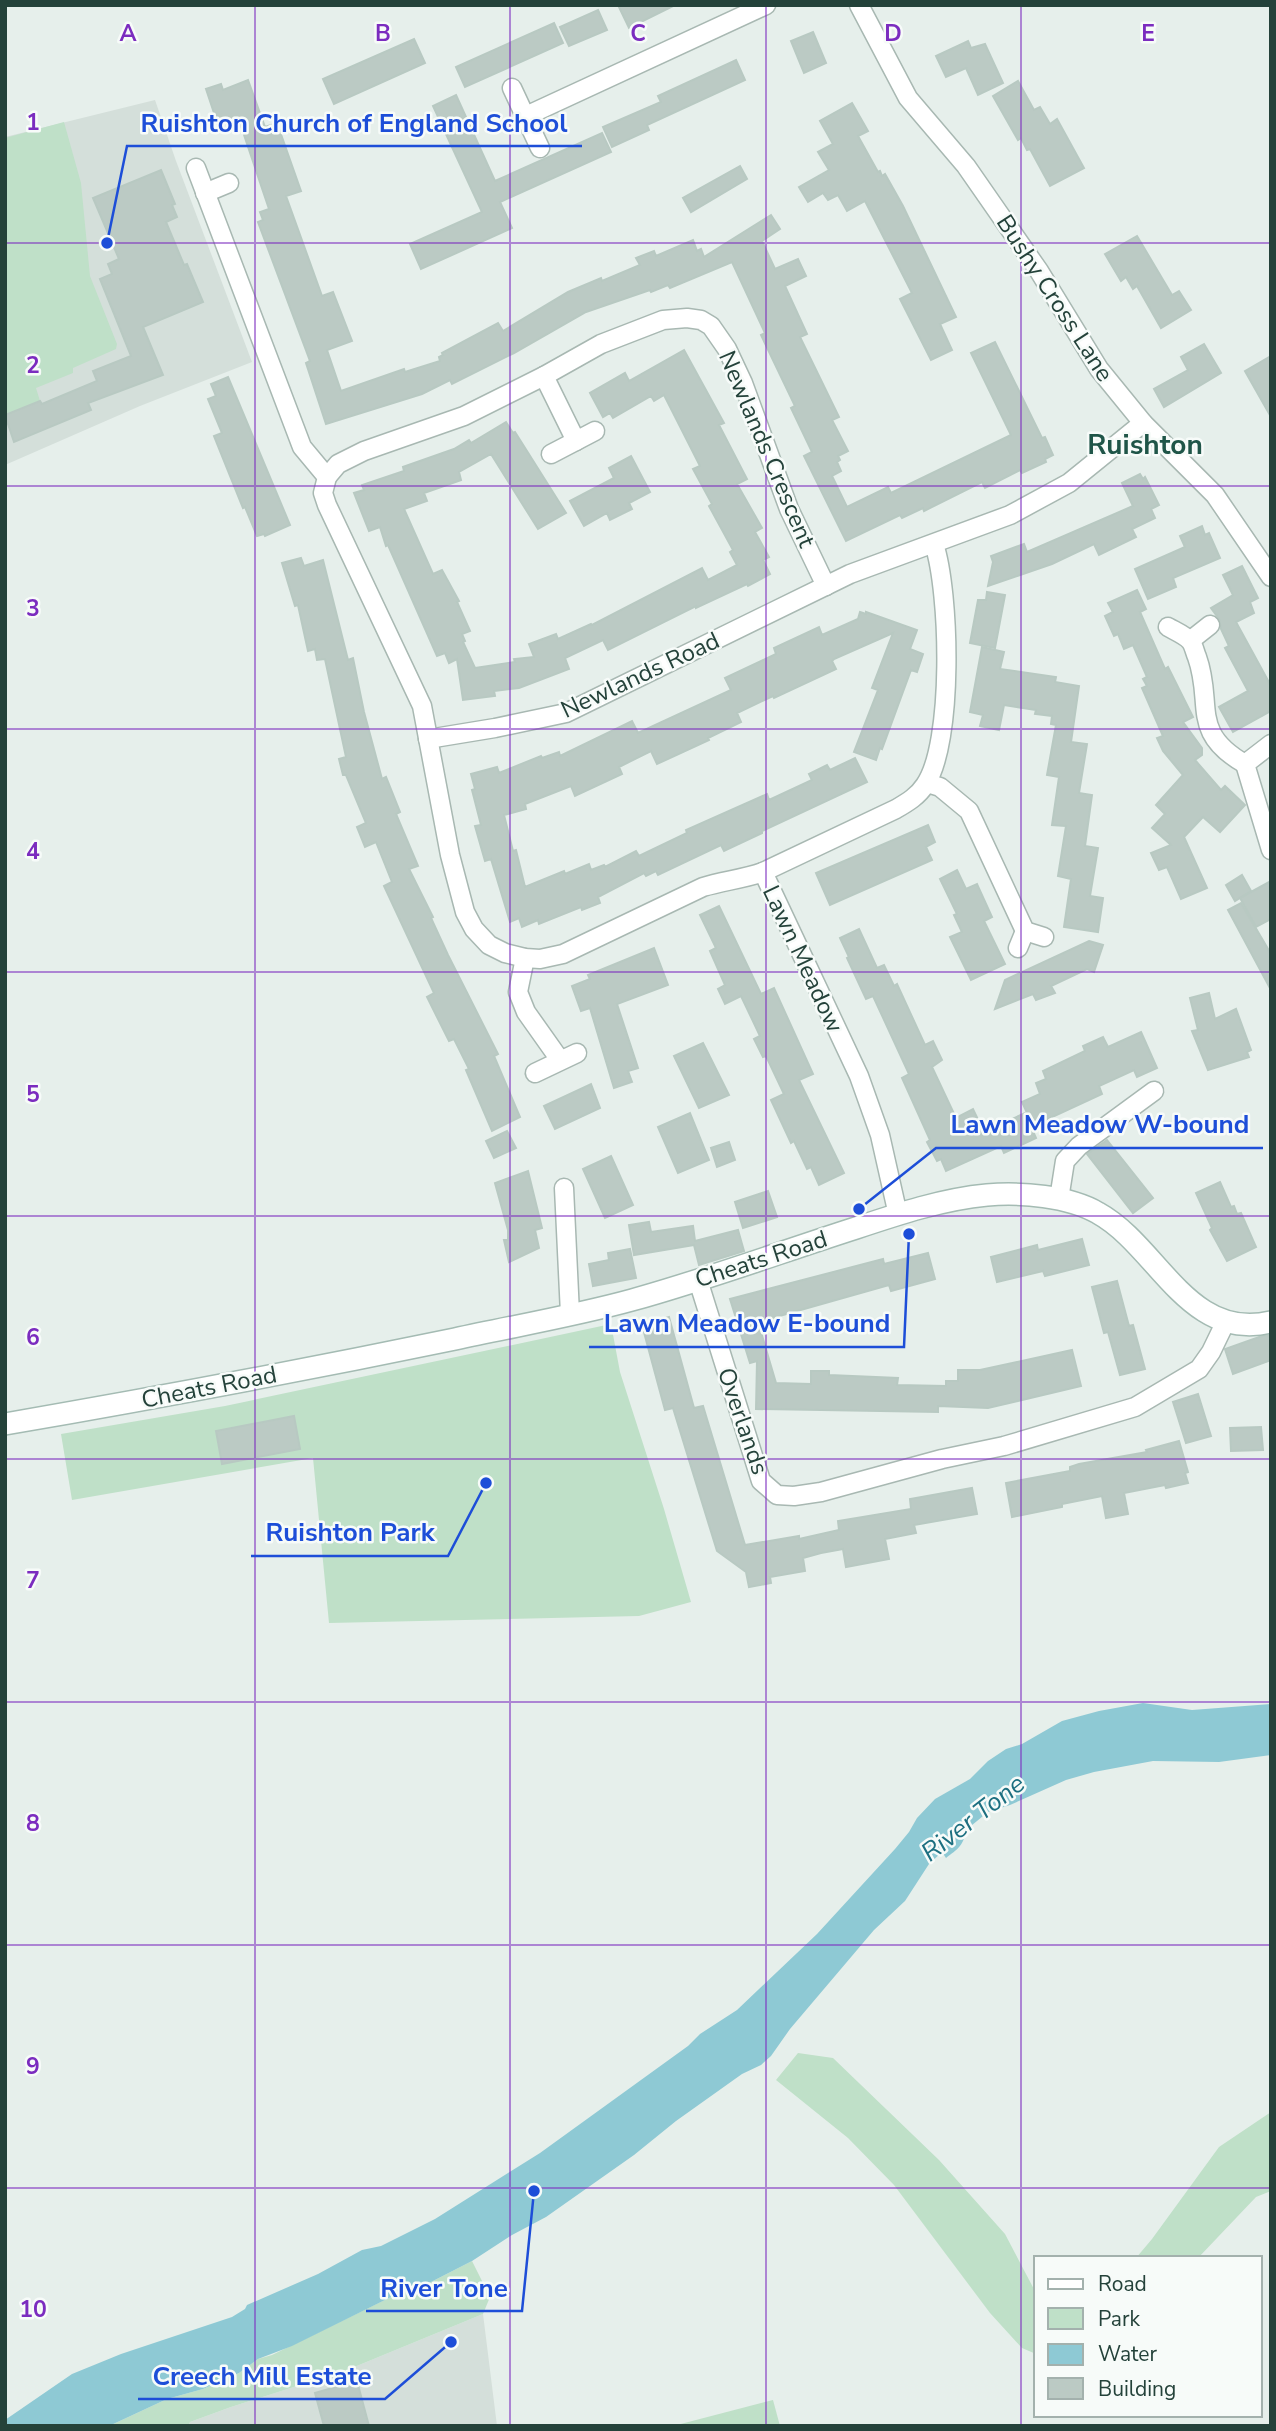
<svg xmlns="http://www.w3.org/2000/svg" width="1276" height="2431" font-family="'Nunito Sans',sans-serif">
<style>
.built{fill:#d4dfda}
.green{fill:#bfe0c8}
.water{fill:#8ec9d4}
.building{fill:#bbcac4;stroke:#b8c9c2;stroke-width:2}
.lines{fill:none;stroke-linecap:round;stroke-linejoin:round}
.street-casing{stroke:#a8b8b2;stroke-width:21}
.secondary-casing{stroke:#a4bbb3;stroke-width:24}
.street{stroke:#fff;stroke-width:18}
.secondary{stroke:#fff;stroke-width:21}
.grid{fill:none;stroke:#7b2cbf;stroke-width:2;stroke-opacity:0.55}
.labels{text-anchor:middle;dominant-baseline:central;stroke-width:5;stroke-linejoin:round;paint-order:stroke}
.street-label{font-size:24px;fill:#24423a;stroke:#f7fbf9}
.water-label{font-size:26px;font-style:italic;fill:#1c6f80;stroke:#f7fbf9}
.quarter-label{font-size:28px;font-weight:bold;fill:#1f5548;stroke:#f7fbf9}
.grid-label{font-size:23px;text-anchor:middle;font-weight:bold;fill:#7b2cbf;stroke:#f7fbf9;stroke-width:5;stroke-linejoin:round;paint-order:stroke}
.leader{fill:none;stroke:#1d4ed8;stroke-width:2.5}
.callout-dot{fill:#1d4ed8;stroke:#f7fbf9;stroke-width:2.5}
.callout-label{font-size:26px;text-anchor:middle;font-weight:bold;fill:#1d4ed8;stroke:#f7fbf9;stroke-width:5;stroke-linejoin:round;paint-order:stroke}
</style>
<rect width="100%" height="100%" fill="#e6efeb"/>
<g class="built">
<path d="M155,100L176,161L252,362L140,406L5,465V137Z"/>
<path d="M483,2314L497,2426H188L190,2422L231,2407L347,2370Z"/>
</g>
<g class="green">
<path d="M64,122L81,183L90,276L117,344L116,349L73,368V373L36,388L40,401L5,415V138Z"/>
<path d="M611,1324L620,1372L664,1509L691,1602L639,1616L329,1623L313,1458L72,1500L61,1434L225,1406Z"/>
<path d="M798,2053L833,2058L939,2160L1005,2234L1036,2293V2354L1022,2348L990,2313L894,2185L848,2138L776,2080Z"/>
<path d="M1271,2112V2191L1256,2197L1198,2258H1136L1152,2239L1219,2147Z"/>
<path d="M472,2261L490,2297L483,2314L347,2370L231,2407L190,2422L188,2426H109L167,2399L203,2389L239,2373L258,2359L272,2355L395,2295L431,2282Z"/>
<path d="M773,2400L780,2426H673Z"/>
</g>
<path class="water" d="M1143,1703L1192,1710L1271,1704V1755L1219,1762L1153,1761L1094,1772L1066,1780L1010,1805L988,1812L966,1830C964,1845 958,1849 946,1858L942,1852L929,1864L905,1901L874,1930L790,2029L771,2056L761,2065L742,2074L676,2121L634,2155L546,2217L512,2235L472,2261L431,2282L395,2295L292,2346L258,2359L239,2373L203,2389L167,2399L109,2426H5V2420L72,2374L121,2354L232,2317L245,2309L247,2305L318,2274L362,2250L381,2246L435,2219L540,2153L688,2046L700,2034L737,2010L817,1934L895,1849L909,1832L917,1818L935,1799L970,1779L988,1761L1006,1749L1022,1744L1062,1721L1099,1711Z"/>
<g class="building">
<path d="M618,5H675L629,28Z"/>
<path d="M598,10L607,30L569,46L560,27Z"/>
<path d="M554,23L563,43L465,87L456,67Z"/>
<path d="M813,32L826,63L804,73L791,41Z"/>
<path d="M414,39L425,63L334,104L323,79Z"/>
<path d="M968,41L971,48L985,44L1003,83L978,95L966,68L946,77L936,56Z"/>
<path d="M736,60L745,80L647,125L649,130L612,147L603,127L661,102L658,96Z"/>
<path d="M248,80L265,127L277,123L301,191L286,196L322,296L333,292L352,341L327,350L341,391L404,369L405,372L440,361L439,357L443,355L442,353L498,323L503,331L568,292L601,278L602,281L640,265L636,258L654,251L656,256L693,240L697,251L701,249L704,257L771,215L780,229L762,241L775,269L798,259L806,276L785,286L807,334L800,337L839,417L832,420L848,451L838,456L840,460L837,462L841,471L832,476L847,507L888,487L891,493L1011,435L971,353L995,342L1042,438L1045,437L1053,455L1045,459L1046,462L1022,473L1020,470L985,488L982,482L924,511L923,508L902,518L900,515L846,541L804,456L812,452L791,408L795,406L761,335L765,333L732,262L670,288L668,285L651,292L650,290L586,312L514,353L452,384L450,380L422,394L326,424L306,363L310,361L258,222L263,220L260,212L269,209L241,126L233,129L230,121L218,125L206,89L221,84L223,90Z"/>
<path d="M1018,81L1034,110L1040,107L1050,124L1057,119L1084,168L1050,186L1030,149L1027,150L1021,138L1018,140L993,96Z"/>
<path d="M456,95L495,181L602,133L611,152L500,202L512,228L421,269L410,244L482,212L433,106Z"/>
<path d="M852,103L868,131L858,136L878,172L880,171L882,176L885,174L903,206L956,317L940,324L952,350L931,360L900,299L912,293L865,201L847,211L838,195L828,200L823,193L808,202L799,187L829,170L818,152L833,144L820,121Z"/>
<path d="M740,166L747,179L691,212L683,198Z"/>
<path d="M161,170L175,204L172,205L177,217L166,222L184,265L187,264L203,302L143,327L163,375L88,403L91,410L14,442L5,415L40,401L42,404L97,381L93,371L131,356L100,279L112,274L108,264L119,259L93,198Z"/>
<path d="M1137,236L1172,295L1179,291L1191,310L1161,328L1137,286L1133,289L1126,277L1121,281L1105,254Z"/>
<path d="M1204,344L1221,373L1164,407L1154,389L1188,370L1181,357Z"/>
<path d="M684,350L724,423L719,425L747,479L737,484L762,528L755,532L769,557L763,560L770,574L748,586L747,584L696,608V606L608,650L603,640L565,658L569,669L519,688L494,691L495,696L463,700L457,659L449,663L445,653L437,656L388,545L386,546L380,527L369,531L354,493L364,490L362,485L404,471L403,467L454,449L469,440L471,443L506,422L513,433L515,432L566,513L538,529L491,454L459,472L461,480L424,493L427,501L404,509L433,574L442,570L459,601L457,602L470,631L462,634L465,641L463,642L475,668L515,662L514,659L534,657L529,644L556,634L558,639L591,624L592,625L702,568L708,580L737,565L730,552L733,550L709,506L712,504L693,469L700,466L664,395L654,401L651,396L613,418L610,413L603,417L590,393L625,373L629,381Z"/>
<path d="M1271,356V417L1245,371Z"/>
<path d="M228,377L290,525L265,536L264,534L257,536L245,507L243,508L214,436L222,433L208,399L216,396L211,384Z"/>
<path d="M631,456L650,492L629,503L632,509L610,520L607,513L584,526L570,501L614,478L609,468Z"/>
<path d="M1140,474L1143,479L1145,477L1159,505L1151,509L1155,518L1132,529L1136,537L1099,555L1094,544L1052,564L988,586L993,562L991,556L1024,544L1027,552L1133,506L1122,483Z"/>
<path d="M1202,526L1205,535L1209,533L1220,558L1173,578L1176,587L1148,599L1135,569L1185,547L1180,536Z"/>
<path d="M301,558L304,566L323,560L348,660L353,658L364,712L382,779L386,777L400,812L396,814L418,866L409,869L433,917L431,918L448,955L498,1054L494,1056L520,1117L492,1131L466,1070L469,1069L454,1039L449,1041L427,997L434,993L384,886L392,882L376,842L365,847L357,827L366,823L346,775H343L339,759L346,757L325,659L317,660L315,649L308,651L298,605L295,606L282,563Z"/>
<path d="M1242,566L1258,598L1250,602L1254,613L1236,622L1271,686V711L1233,732L1219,707L1248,691L1225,648L1229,646L1221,629L1219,619L1211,608L1233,595L1223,575Z"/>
<path d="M1137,590L1146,609L1140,612L1165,669L1168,667L1193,717L1183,722L1202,748V755L1195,760L1221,790L1225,786L1245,805L1220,832L1203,817L1184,837L1207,888L1181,899L1167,867L1159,870L1151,853L1171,845L1152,828L1165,814L1156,805L1183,775L1163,751L1157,738L1163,736L1142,688L1147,686L1143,679L1147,677L1133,645L1124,649L1118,634L1114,636L1105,616L1113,612L1108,603Z"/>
<path d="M987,592L1005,595L995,648L970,643L978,600H986Z"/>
<path d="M860,612L866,614V612L917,630L910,649L923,654L917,672L911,670L882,749L880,748L876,760L854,752L878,690L872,688L893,633L834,659L832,661L836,669L774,698L773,696L737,713L741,722L708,738L709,740L657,764L651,751L619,767L622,774L575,796L571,786L525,804L526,809L504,815L513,851L516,850L525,887L564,871L565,874L589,864L591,870L604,865L605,867L636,851L639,856L687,833L686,830L767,794L769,800L812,780L809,774L827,765L830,770L855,758L867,782L762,831V833L724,851L721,845L658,875L656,871L646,876L644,873L598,897L600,903L582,910L581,907L539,924L538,920L522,927L519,918L510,922L491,859L485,861L475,826L481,825L472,790L475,789L471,774L497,767L499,773L541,756L542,758L559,752L560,756L632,721L638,733L731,690L725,678L776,654L774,648L819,627L822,635L858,619Z"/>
<path d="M982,647L1004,652L1000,669L1056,677L1055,682L1079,686L1071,742L1087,744L1079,793L1092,795L1085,846L1098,848L1090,896L1103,898L1098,932L1064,927L1071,879L1058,876L1066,826L1052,825L1059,777L1047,775L1056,725L1051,724L1052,716L1035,714L1036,710L1004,705L999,730L980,726L983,715L970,712Z"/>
<path d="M928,825L935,842L926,847L932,860L830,905L816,873Z"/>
<path d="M957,870L966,889L977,884L992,917L984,921L1005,964L971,980L950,937L962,932L954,915L957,914L940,879Z"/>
<path d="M1242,875L1251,891L1235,901L1226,885Z"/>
<path d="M1271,881V919L1256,927L1240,898Z"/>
<path d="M1241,903L1271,954V990L1228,910Z"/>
<path d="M719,906L761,994L774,988L813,1074L799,1080L844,1173L819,1185L811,1167L807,1169L794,1141L791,1143L771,1100L784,1094L766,1056L763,1057L754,1039L760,1036L741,996L725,1004L718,989L725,985L710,951L716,948L700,915Z"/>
<path d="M859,929L877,968L884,965L894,986L897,984L925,1045L933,1041L942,1060L932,1067L956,1118L973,1109L984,1132L1025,1113L1036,1138L1004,1153L1001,1146L946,1171L941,1159L937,1161L927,1142L930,1140L902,1078L909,1074L873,996L866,999L847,958L849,957L840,938Z"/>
<path d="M1089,941L1103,945L1094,972L1087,969L1051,986L1055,993L1036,1000L1033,994L995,1009L1005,980Z"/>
<path d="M654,948L668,985L617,1004L638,1068L628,1071L632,1082L614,1088L590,1008L581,1011L572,986L590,979L588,975Z"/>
<path d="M1209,993L1215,1019L1236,1009L1251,1050L1247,1052L1249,1057L1208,1070L1192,1031L1198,1030L1190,998Z"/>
<path d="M1141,1032L1157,1068L1137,1077L1134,1070L1099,1086L1102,1094L1033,1126L1022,1102L1040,1094L1036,1083L1046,1079L1043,1071L1085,1051L1083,1046L1103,1037L1108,1047Z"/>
<path d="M703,1043L729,1095L699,1108L674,1056Z"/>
<path d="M591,1084L600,1108L555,1129L544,1106Z"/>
<path d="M690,1113L709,1160L678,1173L658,1127Z"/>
<path d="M507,1131L516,1148L494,1158L486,1141Z"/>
<path d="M1107,1140L1153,1198L1133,1213L1087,1154Z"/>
<path d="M729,1142L735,1160L717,1167L711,1148Z"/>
<path d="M611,1156L633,1205L605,1218L583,1169Z"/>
<path d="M528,1171L542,1228L535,1230L539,1248L509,1262L504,1240H508V1230L495,1183Z"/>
<path d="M1220,1182L1231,1207L1234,1206L1237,1214L1241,1213L1256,1247L1227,1261L1210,1230L1212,1228L1196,1193Z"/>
<path d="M768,1191L777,1217L743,1228L735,1202Z"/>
<path d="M649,1222L651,1232L693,1226L695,1241L738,1230L744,1251L699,1265L694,1245L634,1255L629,1225Z"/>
<path d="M1082,1239L1089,1265L1045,1276L1043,1271L997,1282L991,1257L1037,1245L1038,1250Z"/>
<path d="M630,1249L636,1278L593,1286L589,1264L609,1260L608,1253Z"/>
<path d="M928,1253L935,1279L891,1291L889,1285L758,1322L776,1383L811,1384V1371H829V1375L898,1378L897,1385L946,1386V1381H958V1370H980L1072,1350L1081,1386L988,1408L938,1406V1412L756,1409L757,1361L750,1363L730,1299L883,1259L884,1264Z"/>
<path d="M1117,1281L1129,1326L1133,1325L1145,1369L1120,1375L1108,1332L1104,1333L1092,1287Z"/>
<path d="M669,1317L694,1408L703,1406L745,1545L799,1536V1539L839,1530L838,1521L911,1509L910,1499L972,1488L977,1514L914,1525L916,1533L885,1539L889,1559L846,1567L843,1549L821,1553L803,1558L805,1571L770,1577L771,1583L749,1587L746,1572L717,1551L673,1408L665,1410L642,1325Z"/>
<path d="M1271,1335V1360L1233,1374L1225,1349L1262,1336Z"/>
<path d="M1198,1394L1211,1436L1186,1443L1173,1402Z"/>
<path d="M294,1416L300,1449L222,1464L216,1431Z"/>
<path d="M1261,1427L1263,1450L1231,1451L1230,1428Z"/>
<path d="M1179,1441L1188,1472L1185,1473L1188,1483L1166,1488L1165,1485L1124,1493L1128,1514L1106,1518L1102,1496L1062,1504V1507L1012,1517L1006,1483L1070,1471V1467L1079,1464L1147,1452L1146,1450Z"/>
<path d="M357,2381L369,2426H324L315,2393Z"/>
</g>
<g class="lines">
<defs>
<g id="street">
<path d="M859,5L908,98L966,166L1039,271L1099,369L1143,423L1215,495L1271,577"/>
<path d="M512,88L540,148"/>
<path d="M526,116L766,5"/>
<path d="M196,168L302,447L327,477L323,493L327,505L422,706L450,855L465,912L474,929L489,945L505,953L525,958L540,959L563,954L703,887C723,881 743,879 763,872"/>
<path d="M205,193L229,183"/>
<path d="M544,376L576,441"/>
<path d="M551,454L595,431"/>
<path d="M327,477L338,464L364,451L464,416L544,376L601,344L663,320L687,318L701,320L711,326L727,349L743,383L789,509L826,586"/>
<path d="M1168,627C1175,631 1187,636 1191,642C1194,646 1195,653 1197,657C1214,704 1189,732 1245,764"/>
<path d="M1191,640L1210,625"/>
<path d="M428,739L495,728L566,713L850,574L1010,515L1069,483L1143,423"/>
<path d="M1271,744L1245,764L1271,850"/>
<path d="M927,783L940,787L969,811L1025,931L1044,937"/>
<path d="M1018,948L1025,931"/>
<path d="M525,958L518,992L526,1012L560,1060"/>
<path d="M535,1073L577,1053"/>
<path d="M564,1188L570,1314"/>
<path d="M1059,1199L1065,1161L1079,1146L1154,1091"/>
<path d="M898,1215L880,1135L859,1076L763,872L896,809C908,802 918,796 925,785C954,743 950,592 934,544"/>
<path d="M698,1280L761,1481L777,1495L794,1496L821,1492L942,1459L1004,1446L1135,1407L1199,1369L1211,1352L1226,1321"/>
</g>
<path id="secondary" d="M5,1424C156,1398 305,1370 455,1339C514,1326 574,1316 632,1300C708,1279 781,1252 856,1228C898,1214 943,1199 987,1195C1020,1192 1069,1196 1098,1213C1158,1246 1188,1342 1271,1322"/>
</defs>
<use href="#street" class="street-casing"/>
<use href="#secondary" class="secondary-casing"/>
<use href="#street" class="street"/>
<use href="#secondary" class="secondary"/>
</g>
<path class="grid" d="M255,5V2426M510,5V2426M766,5V2426M1021,5V2426M5,243H1271M5,486H1271M5,729H1271M5,972H1271M5,1216H1271M5,1459H1271M5,1702H1271M5,1945H1271M5,2188H1271"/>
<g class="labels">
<g class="street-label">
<text transform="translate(1055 298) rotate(57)">Bushy Cross Lane</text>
<text transform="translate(767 449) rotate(67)">Newlands Crescent</text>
<text transform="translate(640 675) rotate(-25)">Newlands Road</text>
<text transform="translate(803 959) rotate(65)">Lawn Meadow</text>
<text transform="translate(761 1259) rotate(-18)">Cheats Road</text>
<text transform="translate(209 1387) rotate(-11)">Cheats Road</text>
<text transform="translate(743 1421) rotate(71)">Overlands</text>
</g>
<g class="water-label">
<text transform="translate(973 1818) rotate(-38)">River Tone</text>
</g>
<g class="quarter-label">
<text x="1145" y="445">Ruishton</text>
</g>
</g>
<g class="grid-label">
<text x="128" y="41">A</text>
<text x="383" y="41">B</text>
<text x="638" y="41">C</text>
<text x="893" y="41">D</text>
<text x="1148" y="41">E</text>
<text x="33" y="130">1</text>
<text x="33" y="373">2</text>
<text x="33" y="616">3</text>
<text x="33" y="859">4</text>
<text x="33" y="1102">5</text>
<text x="33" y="1345">6</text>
<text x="33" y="1588">7</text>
<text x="33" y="1831">8</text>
<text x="33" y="2074">9</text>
<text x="33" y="2317">10</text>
</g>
<path class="leader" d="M107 243L127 146H582M859 1209L936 1148H1263M909 1234L904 1347H589M486 1483L448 1556H251M534 2191L522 2311H366M451 2342L385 2399H138"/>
<g class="callout-dot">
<circle cx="107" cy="243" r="7"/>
<circle cx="859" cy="1209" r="7"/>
<circle cx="909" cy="1234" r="7"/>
<circle cx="486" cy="1483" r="7"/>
<circle cx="534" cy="2191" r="7"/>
<circle cx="451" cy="2342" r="7"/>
</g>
<g class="callout-label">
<text x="354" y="132">Ruishton Church of England School</text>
<text x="1100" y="1133">Lawn Meadow W-bound</text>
<text x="747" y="1332">Lawn Meadow E-bound</text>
<text x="350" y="1541">Ruishton Park</text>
<text x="444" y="2297">River Tone</text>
<text x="262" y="2385">Creech Mill Estate</text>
</g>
<rect width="1276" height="2431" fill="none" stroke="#24423a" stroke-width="14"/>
<rect x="1034" y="2256" width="228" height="161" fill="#f7fbf9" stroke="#a3b1ad" stroke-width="2"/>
<rect x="1048" y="2279" width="35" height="10" fill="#ffffff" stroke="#a3b1ad" stroke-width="2"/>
<text x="1098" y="2291" font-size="21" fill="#24423a">Road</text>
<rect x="1048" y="2308" width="35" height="21" fill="#bfe0c8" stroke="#a3b1ad" stroke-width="2"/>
<text x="1098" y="2326" font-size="21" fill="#24423a">Park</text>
<rect x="1048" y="2344" width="35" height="21" fill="#8ec9d4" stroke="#a3b1ad" stroke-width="2"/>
<text x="1098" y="2361" font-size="21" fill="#24423a">Water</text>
<rect x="1048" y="2378" width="35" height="21" fill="#bbcac4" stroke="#a3b1ad" stroke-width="2"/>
<text x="1098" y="2396" font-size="21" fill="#24423a">Building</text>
</svg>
